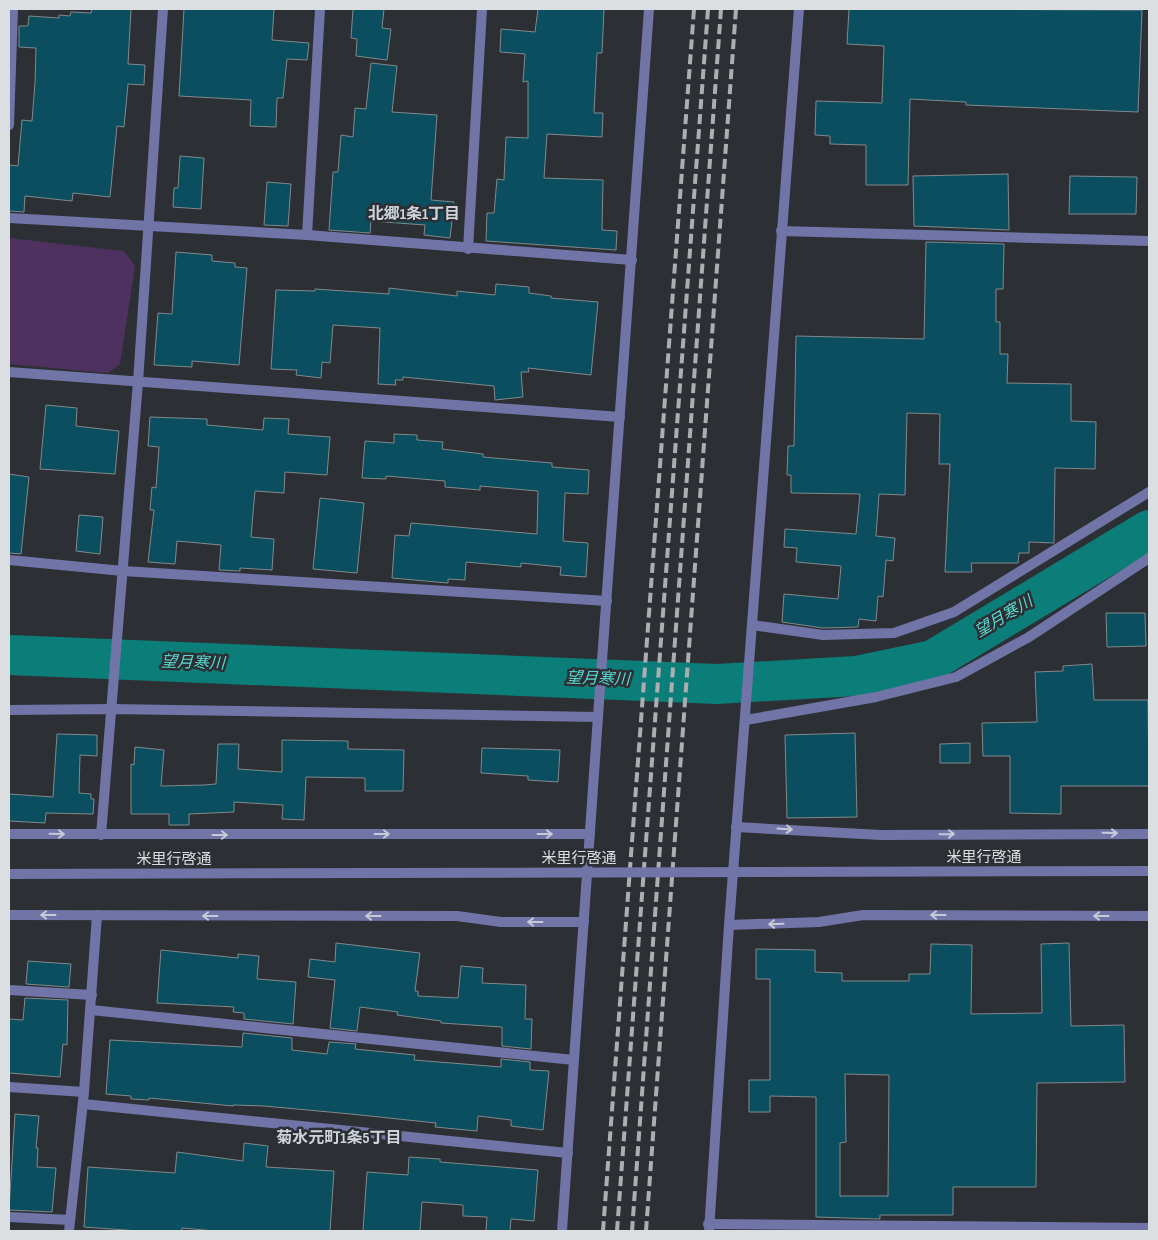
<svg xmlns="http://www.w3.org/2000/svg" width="1158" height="1240" font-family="'Sofia Sans Condensed','Noto Sans JP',sans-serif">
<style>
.green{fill:#4f3160}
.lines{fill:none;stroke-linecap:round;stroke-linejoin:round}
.river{stroke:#0c7e79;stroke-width:40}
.building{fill:#0a4e5f;stroke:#81898b;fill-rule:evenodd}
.minor{stroke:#7174a6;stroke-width:10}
.tertiary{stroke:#7174a6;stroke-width:10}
.rail{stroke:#abafb2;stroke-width:4;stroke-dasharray:10 5;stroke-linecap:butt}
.tertiary-bridge{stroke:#7174a6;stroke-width:10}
.oneway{stroke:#c7cad6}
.labels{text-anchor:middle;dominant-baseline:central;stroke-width:5;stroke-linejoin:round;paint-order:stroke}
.street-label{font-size:15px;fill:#dcdfe2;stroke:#2c3035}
.neighbourhood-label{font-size:16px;font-weight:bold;fill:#ced4da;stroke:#2c3035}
.water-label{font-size:16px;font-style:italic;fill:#58dbd3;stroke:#2c3035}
</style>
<rect width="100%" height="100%" fill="#2c3035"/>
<path class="green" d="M9,238L124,251L135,266L120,364L108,373L9,364Z"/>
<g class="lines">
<path class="river" d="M9,655L717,684L856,676L933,660L1149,530"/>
</g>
<g class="building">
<path d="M92,9H131L128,64L145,65L144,85L128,84L124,127L117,126L110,197L73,193L72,201L25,196L24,212L9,211V165L18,166L22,120L32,121L35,83L36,48L19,47V26H28L29,16L59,18V15L70,16L71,12L91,13Z"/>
<path d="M184,9H274L272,40L309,43L307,60L287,59L283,98H277L276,127L250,126L251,100L179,96Z"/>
<path d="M353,9H384L382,28L391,29L387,60L356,56L357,39L351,38Z"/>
<path d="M538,9H604L602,53H597L594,113H603L602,137L547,134L544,178L603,180L602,230L617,231L616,250L486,241L487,213H494L497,179L504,180L506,137L528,138V81L523,82L525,54L500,52L501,29L535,32Z"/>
<path d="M849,9L1142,10L1138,112L966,105V102L910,99L908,185H866V145L830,144V136L815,135L816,101L882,103L884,46L847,44Z"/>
<path d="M371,63L397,66L392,112L437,115L431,200L454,202L450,238L424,235L425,225L371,221L370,233L329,230L333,172H338L341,135L353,137L355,108L366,109Z"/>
<path d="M180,156L204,158L201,209L173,207L174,188H178Z"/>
<path d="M1008,174L1009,230L914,226L913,176Z"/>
<path d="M1070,176L1137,177L1136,214H1069Z"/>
<path d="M267,182L291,184L288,226L264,225Z"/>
<path d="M926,242L1004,244L1003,289H996V322H1000V354H1008L1007,383L1071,384V421L1096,422L1095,469L1055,468L1054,543L1029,542V553H1019L1018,563H971L972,572H945L950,464H939L940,414L907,413L905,495L879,494L876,536L895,538L893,561L886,560L883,597L878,596L876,621L859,619L858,627L823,628L782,622L784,594L838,599L841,566L796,562L797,548L784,547L785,529L856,534L860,494L791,493V475H787L788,446H794L796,336L924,339Z"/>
<path d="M176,252L212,255V261L235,263V267L247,268L239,365L192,361V367L154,365L158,313L172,314Z"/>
<path d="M496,284L529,287V293L551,296V298L598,302L591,375L528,368L529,372H521L523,397L495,400L494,386L403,377V380H395L396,385L378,384L380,328L333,325L330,363L322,362L321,378L296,375L297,370L271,369L276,290L315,291V289L389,294V288L457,296V291L495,295Z"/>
<path d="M46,405L77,408L76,426L119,431L115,474L40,469Z"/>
<path d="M150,417L207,419V425L263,430L264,418L289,419L288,434L330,437L327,475L285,472L284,493L255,491L251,537L274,539L272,570L240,568V571L219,570L221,545L177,541L175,564L148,562L154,510H150L152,487L156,488L159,447L148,446Z"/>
<path d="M394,434L417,435V440L443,442L442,449L483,454V457L552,463V467L589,470L588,494L565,493L563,541L588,543L586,577L560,575L561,567L521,563V567L466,562L465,580L448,579V583L392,578L395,535L409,536L411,523L537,534L538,491L480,486V490L445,487V481L386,476V479L362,478L365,441L394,443Z"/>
<path d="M9,474L29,477L21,554L9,553Z"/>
<path d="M320,498L364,503L357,573L313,569Z"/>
<path d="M79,515L103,517L100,554L76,551Z"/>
<path d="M1106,613H1145L1146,646L1107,647Z"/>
<path d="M1092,664L1094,700H1148L1149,786H1061V814L1010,813V756H983L982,723L1037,722L1035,672L1063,671V666Z"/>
<path d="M855,733L857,817L787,818L785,735Z"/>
<path d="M57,734L97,735V756L80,755L79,793L91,794V799H94L93,814L46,813L45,823L9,821V794L53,797Z"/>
<path d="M282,740L348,741V749L404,750L403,791H365V778L306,777L304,820L282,819L283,805L234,802V812L189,814V825H169V814H131V764L134,765L135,747L164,750L161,786L204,785L216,784L218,744H239L238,769L282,772Z"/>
<path d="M970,743V763H940V744Z"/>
<path d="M482,748L560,750L558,782L528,780V776L481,773Z"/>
<path d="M336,943L420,953L415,991H418V996L458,998L461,966L483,968L482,983L526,985L525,1019H532L531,1049L502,1046V1027L441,1023V1021L397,1015L398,1012L360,1007L357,1031L330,1028L335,980L308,977L310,959L335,962Z"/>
<path d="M1069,943L1071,1026L1124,1025L1125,1082L1037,1083L1036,1187H953V1215H880V1219L816,1217V1097L770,1096V1112H749V1080H770V979H756V949L815,950V972L842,973V981H909V974H930L931,944L972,945L971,1014L1042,1013L1041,944ZM845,1074L889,1075L888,1196H840V1143L846,1142Z"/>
<path d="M161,950L238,958V954L259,956L257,979L296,982L293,1024L244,1019V1013L233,1012L234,1007L157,1003Z"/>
<path d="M28,961L71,964L69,987L26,984Z"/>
<path d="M25,998L68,1000L67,1045L63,1044L60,1077L9,1073V1019L23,1020Z"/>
<path d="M243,1033L292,1038V1050L327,1054L329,1042L356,1044L355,1049L415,1055L414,1060L501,1067V1059L530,1062V1070L549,1071L543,1130L511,1126V1120L478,1116L477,1131L435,1127L436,1123L351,1114L264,1106L233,1105V1106L149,1098V1100L131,1099V1096L106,1094L110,1040L242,1047Z"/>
<path d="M15,1114L39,1116L36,1148H38L37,1167L56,1168L52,1212L9,1210Z"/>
<path d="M244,1143L268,1146L266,1167L334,1171L330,1231H215L182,1228V1231H139L84,1227L88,1167L175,1173L177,1152L243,1161Z"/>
<path d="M409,1157L440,1159V1162L538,1170L534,1221L511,1219L510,1231H486L487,1217L463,1216V1205L422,1202L420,1231H363L367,1172L408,1175Z"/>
</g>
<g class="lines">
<g class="minor">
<path d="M9,125L13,9"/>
<path d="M9,218L307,235L632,260"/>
<path d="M781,231L1149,241"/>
<path d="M307,235L320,9"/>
<path d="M468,249L482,9"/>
<path d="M9,372L620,417"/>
<path d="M9,560L123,571L607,601"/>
<path d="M752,625L823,635L894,633L954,612L1149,492"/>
<path d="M600,688L649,9"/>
<path d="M9,710L112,709L598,717"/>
<path d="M746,720L876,697L956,677L1029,637L1149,558"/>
<path d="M736,827L881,835L1149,834"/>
<path d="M9,834H590"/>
<path d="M101,835L138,382L163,9"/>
<path d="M9,915L457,916L501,922H584"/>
<path d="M729,925L819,922L863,915L1149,916"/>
<path d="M9,990L92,995"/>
<path d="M91,1010L574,1060"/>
<path d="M9,1087L84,1092"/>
<path d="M83,1104L568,1153"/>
<path d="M9,1217L70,1220"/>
<path d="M708,1224L1149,1228"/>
<path d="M69,1231L84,1092L97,915"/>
<path d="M709,1231L729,925L799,9"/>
</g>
<path class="tertiary" d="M562,1231L600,688"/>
<g class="rail">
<path d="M603,1231L694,9"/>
<path d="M617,1231L708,9"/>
<path d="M632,1231L721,9"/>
<path d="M646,1231L736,9"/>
</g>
<path class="tertiary-bridge" d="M9,874L1149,871"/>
</g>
<defs><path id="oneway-shaft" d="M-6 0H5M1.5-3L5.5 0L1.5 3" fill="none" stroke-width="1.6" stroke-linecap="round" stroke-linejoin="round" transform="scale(1.25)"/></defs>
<g class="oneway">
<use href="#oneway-shaft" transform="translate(785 829) rotate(4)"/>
<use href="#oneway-shaft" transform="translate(1110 833) rotate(1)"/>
<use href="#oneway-shaft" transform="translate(57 834) rotate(1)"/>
<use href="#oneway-shaft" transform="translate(382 834)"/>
<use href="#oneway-shaft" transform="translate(545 834)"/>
<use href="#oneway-shaft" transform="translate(947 834) rotate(-1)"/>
<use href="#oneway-shaft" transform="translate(220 835)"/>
<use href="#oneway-shaft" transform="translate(48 915) rotate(180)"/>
<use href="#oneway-shaft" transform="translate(938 915) rotate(-180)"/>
<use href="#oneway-shaft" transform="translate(210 916) rotate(-180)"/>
<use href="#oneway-shaft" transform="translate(373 916) rotate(-180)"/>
<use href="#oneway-shaft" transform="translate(1101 916) rotate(-180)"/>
<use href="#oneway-shaft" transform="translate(535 922) rotate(180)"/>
<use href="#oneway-shaft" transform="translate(776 924) rotate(178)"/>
</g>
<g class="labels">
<g class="street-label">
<text x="984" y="857">米里行啓通</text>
<text x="579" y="858">米里行啓通</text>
<text x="174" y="859">米里行啓通</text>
</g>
<g class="neighbourhood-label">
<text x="414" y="214">北郷1条1丁目</text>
<text x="339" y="1138">菊水元町1条5丁目</text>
</g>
<g class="water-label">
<text transform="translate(1004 617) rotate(-31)">望月寒川</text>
<text transform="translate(193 663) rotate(2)">望月寒川</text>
<text transform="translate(598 679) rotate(2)">望月寒川</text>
</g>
</g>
<rect width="1158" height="1240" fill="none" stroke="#dcdfe2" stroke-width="20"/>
</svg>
